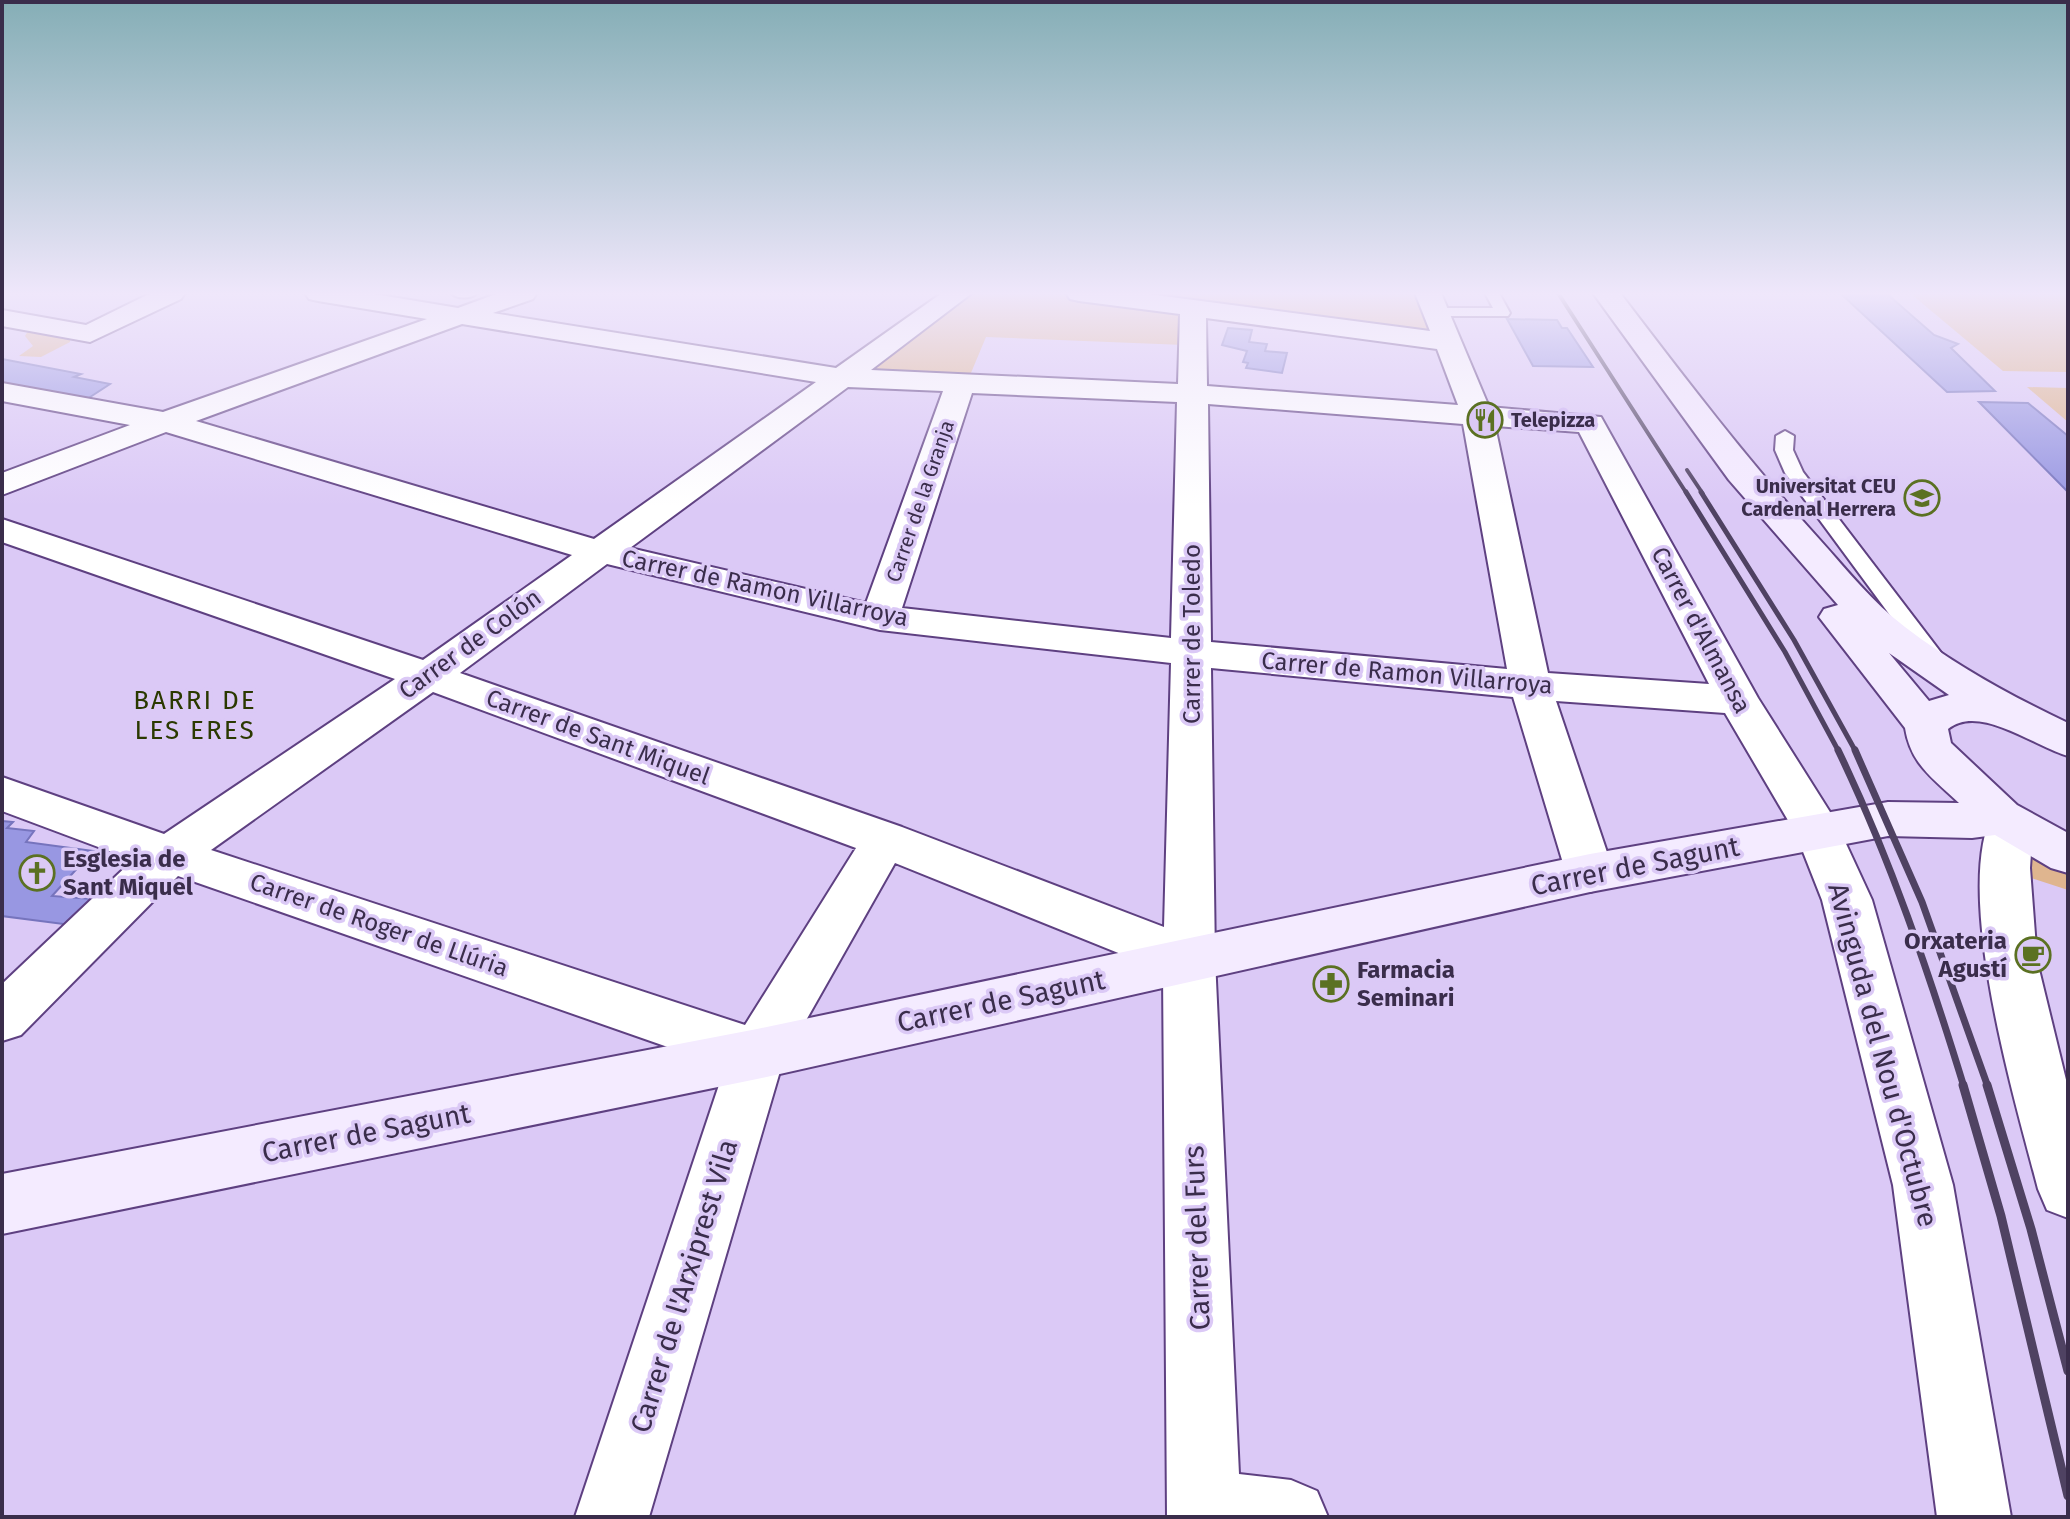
<svg xmlns="http://www.w3.org/2000/svg" width="2070" height="1519" font-family="'Fira Sans',sans-serif">
<style>
.green{fill:#dfb58f}
.building{fill:#9897e2;stroke:#7674bd;stroke-width:2}
.lines{fill:none;stroke-linecap:round;stroke-linejoin:round}
.lane-casing{stroke:#5e4081;stroke-width:4}
.street-casing{stroke:#5e4081;stroke-width:4}
.secondary-casing{stroke:#5e4081;stroke-width:4}
.lane{fill:#fff;fill-rule:evenodd}
.street{fill:#fff;fill-rule:evenodd}
.secondary{fill:#f4ebff;fill-rule:evenodd}
.rail-far3{stroke:#4f4262;stroke-width:4}
.rail-far2{stroke:#4f4262;stroke-width:5}
.rail-far1{stroke:#4f4262;stroke-width:7}
.rail{stroke:#4f4262;stroke-width:9}
.labels{text-anchor:middle;dominant-baseline:central;stroke-width:7;stroke-linejoin:round;paint-order:stroke}
.far-poi-label{font-size:20px;font-weight:bold;fill:#3a2d4b;stroke:#dbc9f6;text-anchor:start}
.far-street-label{font-size:20px;fill:#3a2d4b;stroke:#dbc9f6}
.street-label{font-size:24px;fill:#3a2d4b;stroke:#dbc9f6}
.poi-label{font-size:24px;font-weight:bold;fill:#3a2d4b;stroke:#dbc9f6;text-anchor:start}
.neighbourhood-label{font-size:26px;letter-spacing:2px;fill:#2b3900;stroke:#dbc9f6}
.near-street-label{font-size:28px;fill:#3a2d4b;stroke:#dbc9f6}
</style>
<rect width="100%" height="100%" fill="#dbc9f6"/>
<g class="green">
<path d="M963,293H1066L1186,310L1184,345L986,337L968,380L857,374Z"/>
<path d="M1106,293H1414L1432,336Z"/>
<path d="M1910,293H2068V372L2003,371Z"/>
<path d="M28,331L70,337V342L41,357L19,356L33,346L25,336Z"/>
<path d="M2027,387L2068,388V422Z"/>
<path d="M2029,854L2068,868V890L2025,876Z"/>
</g>
<g class="building">
<path d="M1840,293H1886L1934,335L1958,344L1951,348L1995,391L1947,392Z"/>
<path d="M1507,319L1557,320L1562,328H1567L1593,367L1533,366Z"/>
<path d="M1228,328L1252,330L1249,342L1267,344L1265,351L1287,353L1282,373L1246,368L1248,363L1243,362L1247,351L1222,345Z"/>
<path d="M2,359L81,374L74,377L110,384L84,401L2,384Z"/>
<path d="M1979,402L2028,403L2068,436V492Z"/>
<path d="M2,821L13,822L7,828L34,831L26,842L93,851L52,896L93,899L71,925L2,916Z"/>
</g>
<g class="lines">
<defs>
<g id="lane">
<path d="M451,293H477C471,299 457,299 451,293Z"/>
<path d="M1485,293H1499L1510,313L1508,316H1435L1428,312L1435,308H1493Z"/>
<path d="M1785,431L1794,436L1793,450L1803,472L1942,654L1945,659L1942,664H1926L1785,473L1775,450L1776,436Z"/>
</g>
<g id="street">
<path d="M151,293H185L181,299L90,342L2,326V310L86,325Z"/>
<path d="M305,293H368L458,308L499,293H537L533,299L493,313L836,368L942,293H972L871,370L1178,384L1180,314L1079,301L1070,299L1066,293H1140L1430,331L1415,293H1441L1489,407L1601,417L1758,698L1835,820L1872,900L1953,1185L2011,1517H1937L1893,1185L1822,900L1796,834L1725,713L1556,701L1614,873L1607,886L1590,892L1573,886L1566,873L1513,697L1211,668L1215,959L1239,1474L1291,1480L1317,1491L1328,1517H1167L1163,971L895,863L783,1061L649,1517H575L725,1067L178,876L21,1035L2,1041V984L133,860L2,811V777L164,834L395,679L2,542V519L423,660L572,555L166,432L2,495V473L130,425L2,401V383L163,412L427,319L318,301L309,299ZM1206,318L1437,349L1458,405L1207,386ZM462,324L816,382L594,539L196,421ZM848,387L943,391L866,603L630,548ZM972,393L1177,402L1171,638L902,608ZM1208,404L1463,424L1507,669L1211,642ZM1495,426L1579,432L1709,684L1548,673ZM607,564L880,630L1171,663L1164,927L902,827L460,673ZM433,692L856,848L745,1025L211,850Z"/>
<path d="M2010,806L2026,811L2033,823L2030,868L2037,961L2068,1088V1218L2047,1210L2038,1189C2016,1104 1951,888 1994,811Z"/>
</g>
<path id="secondary" d="M1593,293H1620C1684,377 1748,461 1820,540C1847,570 1873,603 1905,627C1956,666 2011,696 2068,723V756C2035,747 1979,703 1948,729L1951,743L2017,805L2068,833V873L2051,868L1995,835L1972,838L1888,836L1590,892L757,1079L2,1234V1174L757,1029L1590,854L1888,802L1959,803C1933,778 1911,765 1905,728L1819,617L1824,609L1838,605L1729,480ZM1889,653L1949,695L1929,701Z"/>
</defs>
<use href="#lane" class="lane-casing"/>
<use href="#street" class="street-casing"/>
<use href="#secondary" class="secondary-casing"/>
<use href="#lane" class="lane"/>
<use href="#street" class="street"/>
<use href="#secondary" class="secondary"/>
<g class="rail-far3">
<path d="M1558,293L1687,494"/>
<path d="M1687,470L1703,494"/>
</g>
<g class="rail-far2">
<path d="M1686,492L1785,652L1839,752"/>
<path d="M1701,492L1794,640L1856,752"/>
</g>
<g class="rail-far1">
<path d="M1838,750C1890,858 1929,973 1964,1087"/>
<path d="M1855,750L1922,902L1988,1087"/>
</g>
<g class="rail">
<path d="M1963,1085L2001,1216L2068,1496"/>
<path d="M1987,1085L2031,1229L2068,1371"/>
</g>
</g>
<linearGradient id="sky" x2="0" y2="1"><stop stop-color="#85aeb6"/><stop offset="0.58" stop-color="#efe7fb"/><stop offset="1" stop-color="#efe7fb" stop-opacity="0"/></linearGradient>
<rect width="2070" height="506" fill="url(#sky)"/>
<defs>
<symbol id="restaurant-ring" viewBox="-11 -11 22 22"><circle r="9.5" fill="#dbc9f6" stroke="#5b7122" stroke-width="1.5"/><path d="M-5-6h1v4h1v-4h1v4h1v-4h1v5L-1.5 .5V6h-2V.5L-5-1ZM5-6V6H3V1.5H1.5Q1.5-4 5-6Z" fill="#5b7122"/></symbol>
<symbol id="university-ring" viewBox="-11 -11 22 22"><circle r="9.5" fill="#dbc9f6" stroke="#5b7122" stroke-width="1.5"/><path d="M0-5L7-2L0 1L-7-2ZM-4 1L0 2.5L4 1V4Q0 6-4 4Z" fill="#5b7122"/></symbol>
<symbol id="church-ring" viewBox="-11 -11 22 22"><circle r="9.5" fill="#dbc9f6" stroke="#5b7122" stroke-width="1.5"/><path d="M-1.2-6h2.4v3.5h3.3v2.4h-3.3V6h-2.4V-.1h-3.3v-2.4h3.3Z" fill="#5b7122"/></symbol>
<symbol id="cafe-ring" viewBox="-11 -11 22 22"><circle r="9.5" fill="#dbc9f6" stroke="#5b7122" stroke-width="1.5"/><path d="M-5.5-4.5H6V0H3Q3 3.5 0 3.5H-2.5Q-5.5 3.5-5.5 0ZM3-3.2v2h1.7v-2ZM-6 4.5H4V6H-6Z" fill="#5b7122"/></symbol>
<symbol id="pharmacy-ring" viewBox="-11 -11 22 22"><circle r="9.5" fill="#dbc9f6" stroke="#5b7122" stroke-width="1.5"/><path d="M-2-6h4v4h4v4h-4v4h-4v-4h-4v-4h4Z" fill="#5b7122"/></symbol>
</defs>
<g fill-rule="evenodd">
<use href="#restaurant-ring" x="1465" y="400" width="40" height="40"/>
<use href="#university-ring" x="1902" y="478" width="40" height="40"/>
<use href="#church-ring" x="17" y="853" width="40" height="40"/>
<use href="#cafe-ring" x="2013" y="935" width="40" height="40"/>
<use href="#pharmacy-ring" x="1311" y="964" width="40" height="40"/>
</g>
<g class="labels">
<g class="far-poi-label">
<text x="1511" y="420">Telepizza</text>
<text x="1896" y="486" text-anchor="end">Universitat CEU<tspan x="1896" dy="23">Cardenal Herrera</tspan></text>
</g>
<g class="far-street-label">
<text transform="translate(920 501) rotate(-71)">Carrer de la Granja</text>
</g>
<g class="street-label">
<text transform="translate(765 588) rotate(12)">Carrer de Ramon Villarroya</text>
<text transform="translate(1701 630) rotate(62)">Carrer d'Almansa</text>
<text transform="translate(1192 634) rotate(-90)">Carrer de Toledo</text>
<text transform="translate(470 644) rotate(-36)">Carrer de Colón</text>
<text transform="translate(1407 673) rotate(5)">Carrer de Ramon Villarroya</text>
<text transform="translate(598 737) rotate(20)">Carrer de Sant Miquel</text>
<text transform="translate(379 925) rotate(19)">Carrer de Roger de Llúria</text>
</g>
<g class="poi-label">
<text x="63" y="859">Esglesia de<tspan x="63" dy="28">Sant Miquel</tspan></text>
<text x="2007" y="941" text-anchor="end">Orxateria<tspan x="2007" dy="28">Agustí</tspan></text>
<text x="1357" y="970">Farmacia<tspan x="1357" dy="28">Seminari</tspan></text>
</g>
<g class="neighbourhood-label">
<text x="195" y="700">BARRI DE<tspan x="195" dy="30">LES ERES</tspan></text>
</g>
<g class="near-street-label">
<text transform="translate(1635 866) rotate(-11)">Carrer de Sagunt</text>
<text transform="translate(1001 1001) rotate(-12)">Carrer de Sagunt</text>
<text transform="translate(1883 1055) rotate(75)">Avinguda del Nou d'Octubre</text>
<text transform="translate(366 1133) rotate(-11)">Carrer de Sagunt</text>
<text transform="translate(1197 1238) rotate(-92)">Carrer del Furs</text>
<text transform="translate(684 1286) rotate(-73)">Carrer de l'Arxiprest Vila</text>
</g>
</g>
<rect width="2070" height="1519" fill="none" stroke="#3a2d4b" stroke-width="8"/>
</svg>
